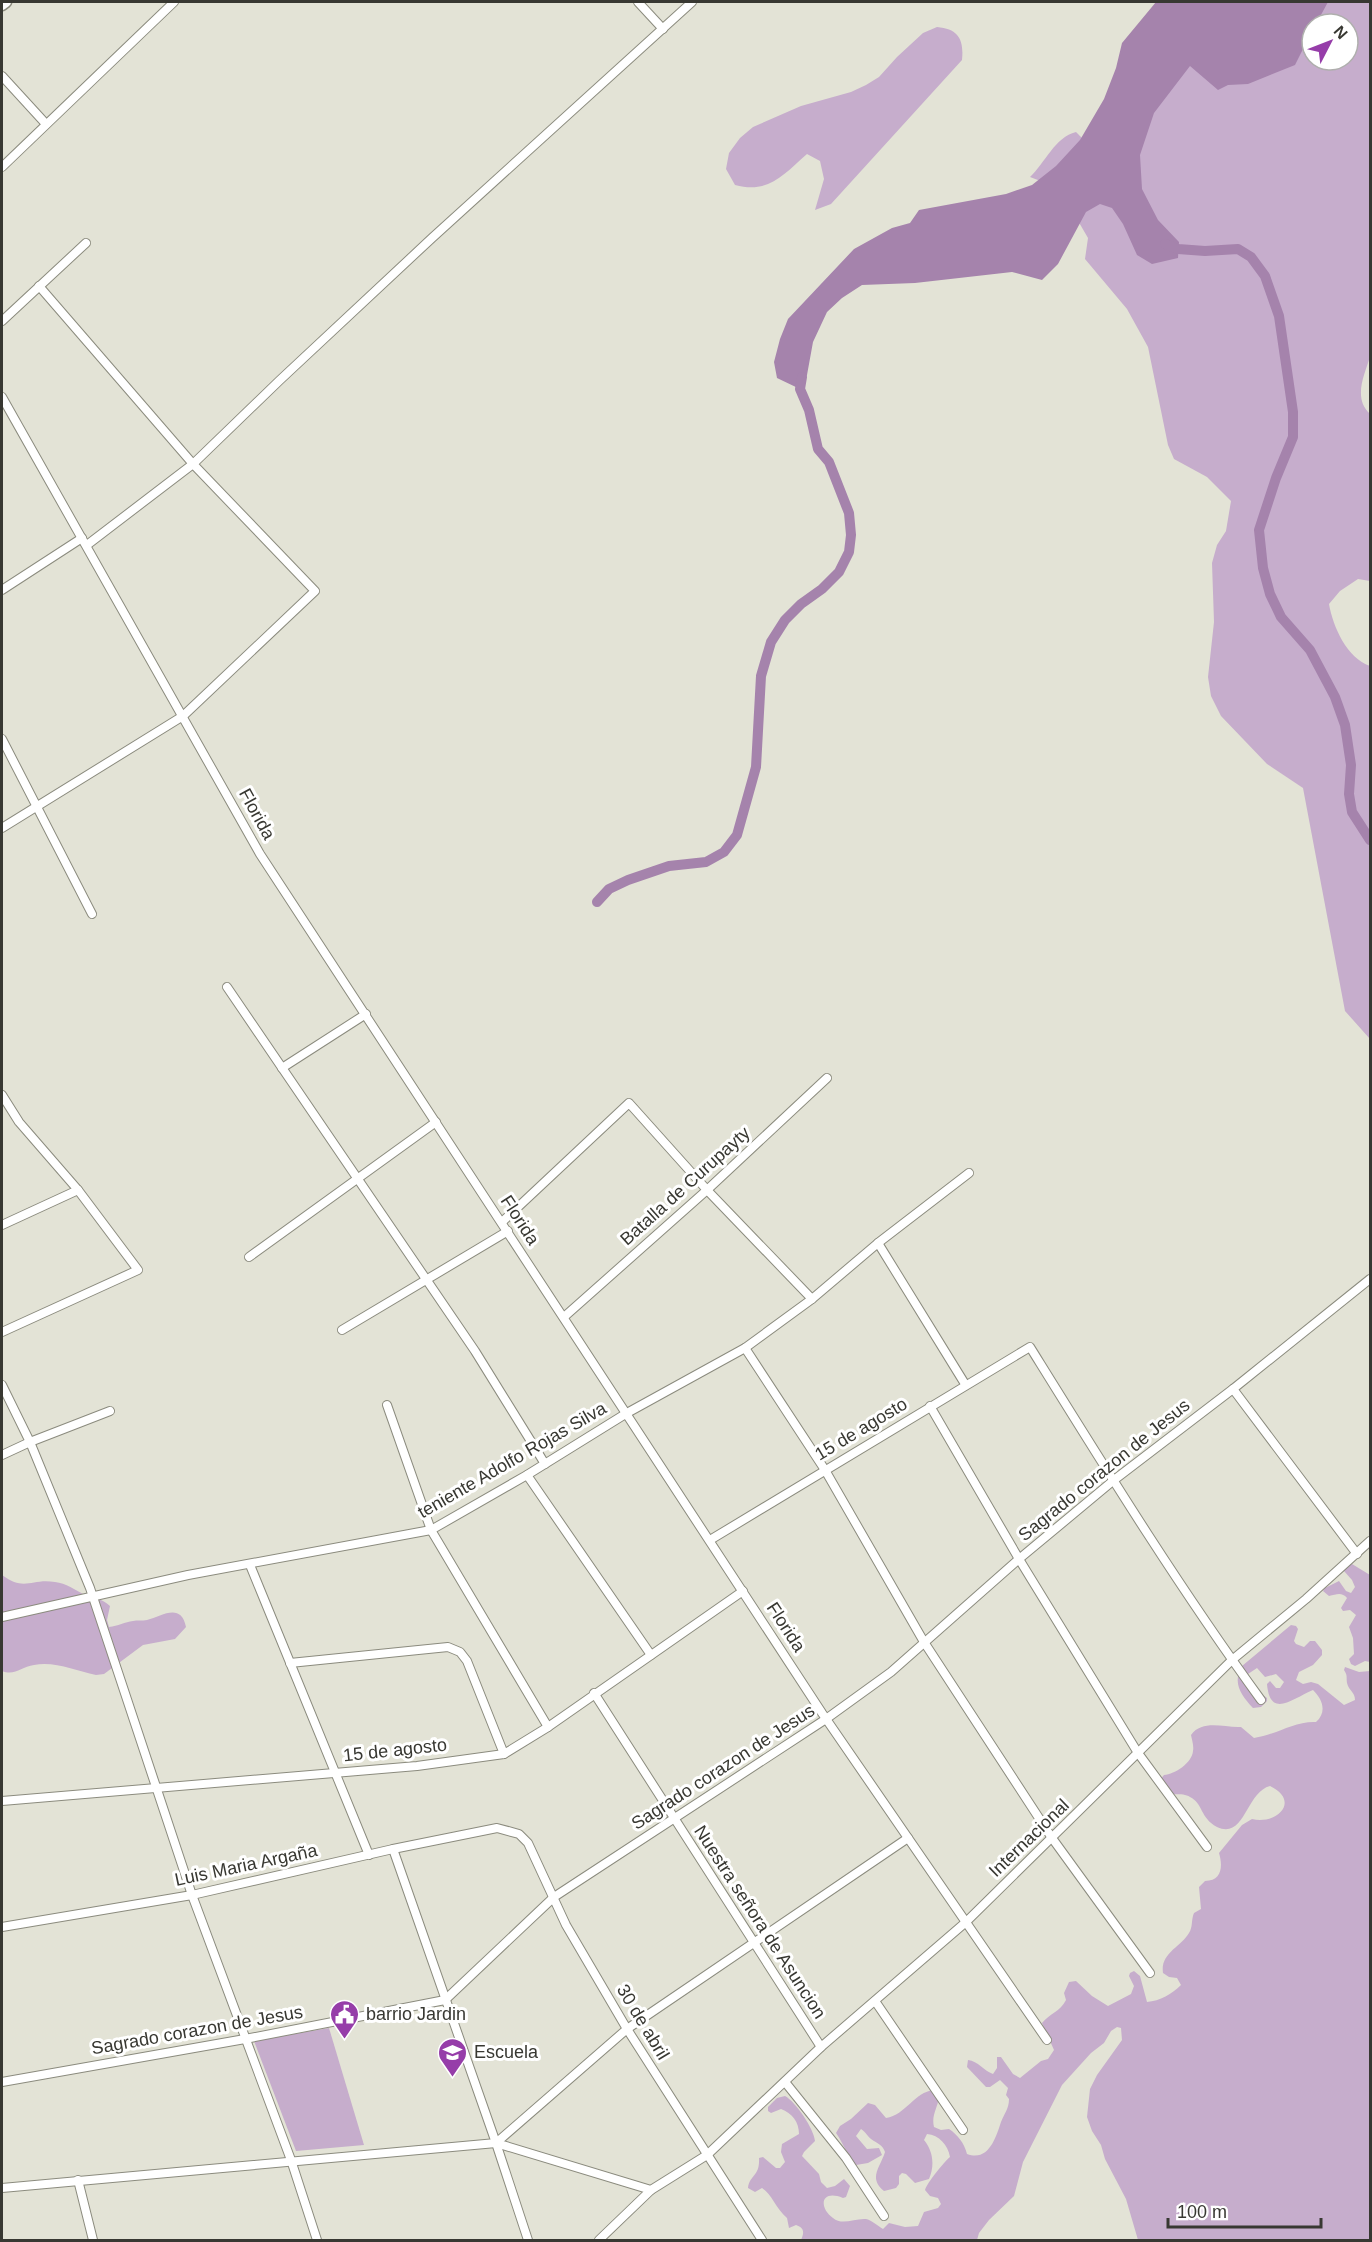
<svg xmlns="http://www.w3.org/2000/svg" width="1372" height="2242" font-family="Helvetica,sans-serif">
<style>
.green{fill:#c6adcc;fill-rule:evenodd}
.water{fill:#a583ac}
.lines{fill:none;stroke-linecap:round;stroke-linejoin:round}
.canal{stroke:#a583ac;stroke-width:10}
.minor-casing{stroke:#8b8b7e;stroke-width:10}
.tertiary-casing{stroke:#8b8b7e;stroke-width:13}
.minor{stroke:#fff;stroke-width:8}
.tertiary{stroke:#fff;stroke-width:10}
.labels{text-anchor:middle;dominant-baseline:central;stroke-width:6;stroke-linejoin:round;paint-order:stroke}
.street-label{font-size:18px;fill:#383832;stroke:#fff}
.poi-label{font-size:18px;fill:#383832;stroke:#fff;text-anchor:start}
</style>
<rect width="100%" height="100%" fill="#e3e3d6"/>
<g class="green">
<path d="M1227,2H1370V357C1364,376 1353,398 1370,414V581L1358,579L1340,591L1329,604C1333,627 1347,658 1370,666V1039L1345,1011L1303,788L1267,764L1221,716L1211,696L1208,677L1214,622L1212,563L1217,545L1226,531L1231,501L1207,477L1174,459L1168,445L1148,347L1127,309L1085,259L1088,238L1059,188L1030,177C1045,163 1055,137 1076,132L1089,145L1136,120ZM1312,24H1348V60H1312Z"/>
<path d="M937,27C959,29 964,40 962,60L831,204L815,210L824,179L820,161L807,154C783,175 769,194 735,185L726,169L729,153L740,138L753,127L801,106L851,92L866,85L879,77L897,57L923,33Z"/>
<path d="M1352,1564L1370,1575V1662L1365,1661L1355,1666L1351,1664L1349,1659L1354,1654L1353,1638L1349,1627L1356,1615L1350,1610L1343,1611L1341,1608L1347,1598C1342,1592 1337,1594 1329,1596L1323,1591L1325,1588L1339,1581L1346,1591L1351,1593L1355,1587L1352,1580L1344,1571L1345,1568Z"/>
<path d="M2,1575C25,1592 31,1578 55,1582C66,1583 75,1590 85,1595C94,1599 102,1598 110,1606L107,1620L109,1627C118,1626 125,1622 133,1621C137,1620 142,1621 147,1620C162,1616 181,1602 186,1627L175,1639L143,1645L104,1674L96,1675C76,1671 55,1661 34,1665C21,1667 15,1676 2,1671Z"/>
<path d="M1291,1625L1296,1626L1298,1629L1294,1641L1296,1644L1304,1647L1310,1641H1315L1322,1650V1655L1313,1665L1299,1672L1296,1680L1303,1684L1311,1682L1318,1684L1344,1705L1355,1700C1355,1692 1349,1691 1347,1683C1346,1677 1348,1676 1344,1670L1345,1667L1359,1672L1370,1671V2240H1138L1126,2199L1105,2159L1101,2145L1092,2131L1087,2117L1090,2089L1097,2075L1122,2040L1121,2028L1117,2027L1111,2031L1104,2043L1091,2053L1062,2085L1023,2162L1014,2196L989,2220L979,2233L977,2240H801C804,2233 805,2228 796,2225L789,2228L787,2218C776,2209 772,2194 762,2188L755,2192L748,2188C750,2174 760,2177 759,2158L763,2157L776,2168H780L785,2162L781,2152L782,2144L799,2134C799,2122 792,2113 781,2109L771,2113L768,2111V2107L777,2098L785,2096C796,2102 814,2129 815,2141L804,2152L802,2156L819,2174L821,2182L827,2188L835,2186L844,2179L850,2186L846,2197L843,2198C821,2189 818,2207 833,2218C842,2226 855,2218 866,2219C871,2220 878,2226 883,2229L889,2223L905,2227L918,2226L924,2212L938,2208L941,2204L938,2198L930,2196L925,2190C927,2183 944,2162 950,2157C948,2145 939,2135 927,2134L924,2140C933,2151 935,2165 929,2179L915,2183L906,2174L902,2173L899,2176V2184L896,2188L884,2191C868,2178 880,2168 885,2152C882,2144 878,2144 871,2139C867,2136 866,2132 861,2129L856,2136L867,2149L879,2148L882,2155L868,2163L856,2165C847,2155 843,2143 836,2133L840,2126L851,2119L868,2103L875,2105L886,2118C906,2115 914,2092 934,2090L939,2096C938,2108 931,2115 934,2127L941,2130L949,2129C958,2135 964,2143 967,2154C989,2162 996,2137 1001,2122C1004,2114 1009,2109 1009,2099L1006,2095L1008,2088L1000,2080L990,2087H986L967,2067L968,2060C978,2061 984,2071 993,2074L997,2068V2057H1001L1013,2074L1020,2078L1041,2061L1048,2059L1054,2050L1042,2023C1050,2013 1060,2012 1066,2000L1064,1993L1069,1982L1076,1981L1092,1996L1108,2006L1131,1994L1134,1986L1129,1976L1130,1973L1134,1971L1140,1976L1147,2002C1160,2001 1172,1994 1181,1985L1177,1978L1169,1977L1163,1973C1160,1953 1181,1947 1189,1933C1193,1927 1191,1920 1194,1913L1201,1909L1199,1887L1205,1881C1222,1881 1223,1866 1219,1853L1242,1825L1252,1819C1277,1825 1301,1801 1270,1786C1246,1792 1245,1840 1217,1827C1200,1818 1203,1803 1190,1797C1184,1793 1175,1795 1167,1794L1159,1781L1164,1775C1175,1774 1192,1763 1193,1751C1194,1746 1192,1740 1191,1735C1203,1719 1224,1728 1241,1727L1254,1738C1276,1735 1294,1721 1316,1722C1327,1712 1323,1700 1313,1690C1292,1699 1270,1719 1267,1684L1270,1681L1276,1688H1280L1284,1682L1276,1674L1265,1677L1257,1668L1248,1674L1255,1690L1267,1698V1701L1261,1707L1253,1708C1241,1695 1232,1683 1242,1666Z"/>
<path d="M329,2028L364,2145L296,2151L254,2041Z"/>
</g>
<path class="water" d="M1156,2H1328L1316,24H1312V31L1295,65L1248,84L1228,85L1218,90L1190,66L1154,113L1140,155L1142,189L1158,220L1179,242L1178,258L1152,264L1137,255L1123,224L1112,208L1100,204L1086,212L1058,264L1042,280L1012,272L915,283L862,285L842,298L827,312L813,342L807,375L800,389L777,378L774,362L780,339L788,319L854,249L892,228L910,223L919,210L1006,194L1032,185L1056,166L1080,140L1104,99L1116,68L1122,43Z"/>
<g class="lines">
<g class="canal">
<path d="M1165,244L1178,249L1205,251L1238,249L1251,257L1265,276L1279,316L1293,412V437L1276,478L1259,530L1263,568L1270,594L1281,617L1310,650L1335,697L1345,725L1351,765L1349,794L1352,812L1370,840"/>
<path d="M597,902L609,889L628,880L669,866L706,862L724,852L737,835L756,767L761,676L771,642L785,620L801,604L822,589L839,572L849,552L851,535L849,513L829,462L818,449L809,410L800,389L802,377"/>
</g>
<defs>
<g id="minor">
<path d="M638,2L663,29"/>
<path d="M2,76L46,124"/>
<path d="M2,167L174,2"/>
<path d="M2,321L86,243"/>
<path d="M2,397L260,854L822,1713L1047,2040"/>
<path d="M87,545L193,464L280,380L432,238L692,2"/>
<path d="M2,590L82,538"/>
<path d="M2,739L92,914"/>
<path d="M2,828L183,716L315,591L193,464L39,286"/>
<path d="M227,987L475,1351L545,1464"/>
<path d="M282,1068L366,1014"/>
<path d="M2,1095L19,1122L78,1190L138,1270L2,1332"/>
<path d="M502,1222L629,1103L707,1190L812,1299"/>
<path d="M2,1225L78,1190"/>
<path d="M878,1243L965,1384"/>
<path d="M249,1257L436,1122"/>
<path d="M564,1317L707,1190L827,1078"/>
<path d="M342,1330L508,1231"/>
<path d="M745,1348L825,1470L924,1642L1052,1838L1150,1973"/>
<path d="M2,1385L30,1442L90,1588L192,1895L291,2160L317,2240"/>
<path d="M1233,1389L1357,1554"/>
<path d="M387,1405L431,1530L548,1727"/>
<path d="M930,1406L1019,1559L1138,1753L1207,1847"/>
<path d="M2,1455L30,1442L110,1411"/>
<path d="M527,1475L651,1655"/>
<path d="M710,1540L1030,1347C1104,1466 1178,1586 1261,1700"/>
<path d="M250,1565L369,1855"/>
<path d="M2,1617L188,1575L431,1530L527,1475L627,1413L745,1348L812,1299L878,1243L969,1173"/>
<path d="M290,1663L448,1647L460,1652L467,1661L504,1754"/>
<path d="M594,1693L821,2047"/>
<path d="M2,1801L417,1766L504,1754L548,1727L743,1591"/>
<path d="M393,1849L496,2143L528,2240"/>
<path d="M2,1927L192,1895L393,1849L497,1828L519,1834L528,1843L566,1925L627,2029L762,2240"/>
<path d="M875,2001L963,2130"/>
<path d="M2,2082L245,2039L445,2000L554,1897L826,1719L891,1672L1019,1559L1114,1480L1233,1389L1370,1279"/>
<path d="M785,2082L846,2158L884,2216"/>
<path d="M496,2143L627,2029L908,1838"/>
<path d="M78,2180L93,2240"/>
<path d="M2,2188L496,2143L651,2190L707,2155L821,2047L966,1922L1232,1660L1306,1599L1370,1541"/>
<path d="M599,2240L651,2190"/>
</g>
<path id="tertiary" d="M2,5L6,2"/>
</defs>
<use href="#minor" class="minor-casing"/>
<use href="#tertiary" class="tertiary-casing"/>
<use href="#minor" class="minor"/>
<use href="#tertiary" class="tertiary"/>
</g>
<defs>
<symbol id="civic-pin" viewBox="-11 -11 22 30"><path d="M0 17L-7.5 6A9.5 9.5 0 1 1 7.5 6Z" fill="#963da9" stroke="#fff"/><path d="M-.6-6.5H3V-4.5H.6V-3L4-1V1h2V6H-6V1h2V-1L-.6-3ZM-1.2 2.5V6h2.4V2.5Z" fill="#fff"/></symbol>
<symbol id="school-pin" viewBox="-11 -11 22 30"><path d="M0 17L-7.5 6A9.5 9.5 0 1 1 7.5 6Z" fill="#963da9" stroke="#fff"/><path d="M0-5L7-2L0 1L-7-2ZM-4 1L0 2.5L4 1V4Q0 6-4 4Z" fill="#fff"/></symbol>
</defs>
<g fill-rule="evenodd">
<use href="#civic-pin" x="328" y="1998" width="33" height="45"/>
<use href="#school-pin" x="436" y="2036" width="33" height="45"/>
</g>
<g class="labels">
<g class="street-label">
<text transform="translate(257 814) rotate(61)">Florida</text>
<text transform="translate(685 1186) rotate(-42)">Batalla de Curupayty</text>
<text transform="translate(520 1220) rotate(57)">Florida</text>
<text transform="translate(861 1429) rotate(-31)">15 de agosto</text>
<text transform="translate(512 1460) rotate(-30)">teniente Adolfo Rojas Silva</text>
<text transform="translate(1104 1470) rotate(-39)">Sagrado corazon de Jesus</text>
<text transform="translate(786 1627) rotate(57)">Florida</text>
<text transform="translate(395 1750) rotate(-6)">15 de agosto</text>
<text transform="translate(723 1767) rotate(-33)">Sagrado corazon de Jesus</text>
<text transform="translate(1029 1838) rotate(-44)">Internacional</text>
<text transform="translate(246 1865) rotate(-12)">Luis Maria Argaña</text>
<text transform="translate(760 1922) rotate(57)">Nuestra señora de Asuncion</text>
<text transform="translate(643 2022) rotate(59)">30 de abril</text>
<text transform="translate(197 2030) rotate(-10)">Sagrado corazon de Jesus</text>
</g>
<g class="poi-label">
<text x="366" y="2014">barrio Jardin</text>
<text x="474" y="2052">Escuela</text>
</g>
</g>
<rect width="1372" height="2242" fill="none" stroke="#383832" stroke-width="6"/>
<g transform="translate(1330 42) rotate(48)"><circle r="28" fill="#ffffff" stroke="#afafad" stroke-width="1.5"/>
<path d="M0-4.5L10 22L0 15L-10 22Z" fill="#963da9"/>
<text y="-9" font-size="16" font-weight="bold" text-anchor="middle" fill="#383832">N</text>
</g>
<path d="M1168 2218v9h153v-9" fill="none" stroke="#383832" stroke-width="3"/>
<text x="1177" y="2218" font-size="18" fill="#383832" stroke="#ffffff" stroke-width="4.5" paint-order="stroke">100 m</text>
</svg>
